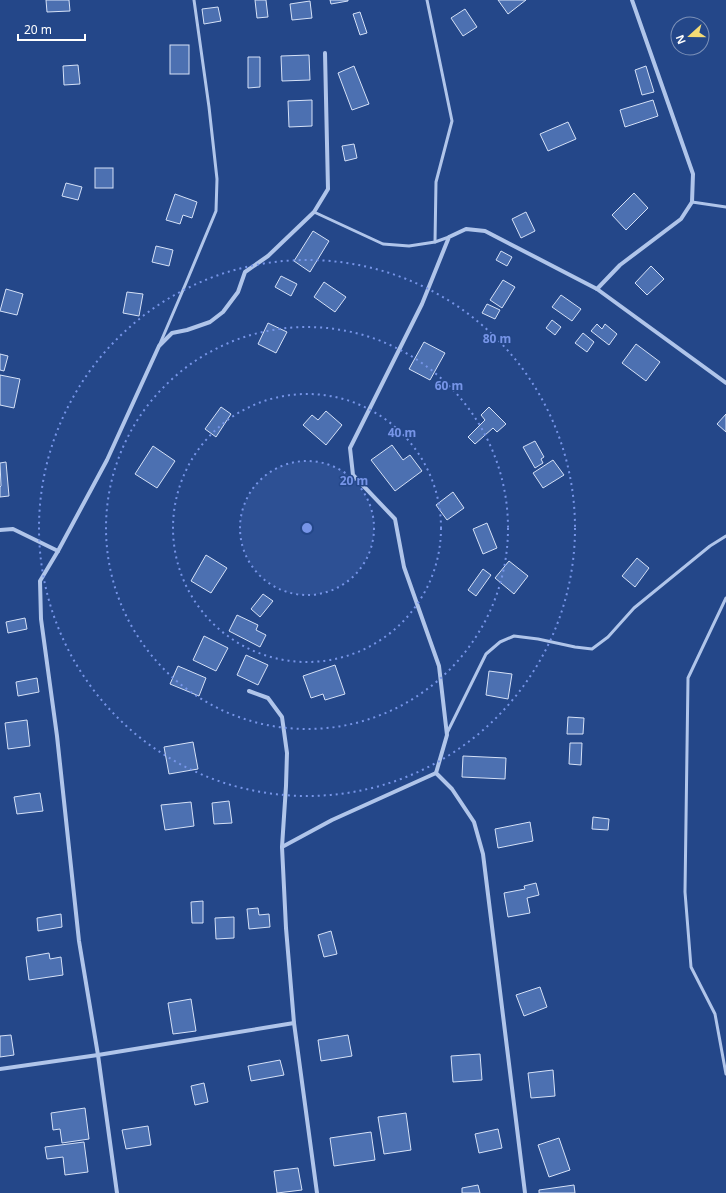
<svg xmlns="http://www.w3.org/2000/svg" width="726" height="1193" font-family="'Noto Sans',sans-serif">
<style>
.building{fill:#4c70b1;stroke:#d5e1f7}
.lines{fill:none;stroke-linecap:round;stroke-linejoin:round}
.lane{stroke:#b0c5ea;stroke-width:3}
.street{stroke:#b0c5ea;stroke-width:4}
.ring{fill:none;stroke:#7795e8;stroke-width:2;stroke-dasharray:2 4}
.centre{fill:#7795e8;stroke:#244789;stroke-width:2}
.ring-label{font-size:12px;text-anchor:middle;font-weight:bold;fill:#7795e8;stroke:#244789;stroke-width:3;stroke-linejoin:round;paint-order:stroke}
</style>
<rect width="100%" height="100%" fill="#244789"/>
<g class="building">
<path d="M46,0H69L70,11L47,12Z"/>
<path d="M255,0H266L268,17L257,18Z"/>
<path d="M330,0H348V1L331,4Z"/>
<path d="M498,0H526L508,14Z"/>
<path d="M310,1L312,18L292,20L290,4Z"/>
<path d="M218,7L221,21L204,24L202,9Z"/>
<path d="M465,9L477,27L463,36L451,18Z"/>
<path d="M360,12L367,33L360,35L353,14Z"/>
<rect x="170" y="45" width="19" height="29"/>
<path d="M309,55L310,80L282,81L281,56Z"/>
<path d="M248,57H260V87L248,88Z"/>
<path d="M78,65L80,84L64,85L63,66Z"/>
<path d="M354,66L369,104L352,110L338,73Z"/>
<path d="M646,66L654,92L642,95L635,70Z"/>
<path d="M312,100V126L289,127L288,101Z"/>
<path d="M653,100L658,116L625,127L620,110Z"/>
<path d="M568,122L576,139L548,151L540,134Z"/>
<path d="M354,144L357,158L345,161L342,146Z"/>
<rect x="95" y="168" width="18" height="20"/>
<path d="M66,183L82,187L78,200L62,196Z"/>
<path d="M634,193L648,208L626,230L612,215Z"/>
<path d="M175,194L197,202L192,218L183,215L180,224L166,220Z"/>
<path d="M526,212L535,231L521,238L512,219Z"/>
<path d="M313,231L329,241L310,272L294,261Z"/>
<path d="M156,246L173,250L169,266L152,262Z"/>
<path d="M501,251L512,257L507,266L496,260Z"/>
<path d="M651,266L664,279L647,295L635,283Z"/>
<path d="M281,276L297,284L291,296L275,287Z"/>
<path d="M503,280L515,287L502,308L490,300Z"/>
<path d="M324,282L346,297L335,312L314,297Z"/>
<path d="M6,289L23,294L17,315L0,311Z"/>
<path d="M127,292L143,294L139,316L123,313Z"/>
<path d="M561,295L581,309L572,321L552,307Z"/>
<path d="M487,304L500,310L495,319L482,313Z"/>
<path d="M552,320L561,327L555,335L546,328Z"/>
<path d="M268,323L287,332L276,353L258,344Z"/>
<path d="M597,324L602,329L605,324L617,334L609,345L591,331Z"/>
<path d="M583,333L594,342L587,352L575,343Z"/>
<path d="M424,342L445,353L430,380L409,369Z"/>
<path d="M636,344L660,362L646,381L622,363Z"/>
<path d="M0,354L8,356L4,371L0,370Z"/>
<path d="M0,375L20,379L14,408L0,405Z"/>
<path d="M221,407L231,414L216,437L205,429Z"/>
<path d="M489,407L506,424L497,432L493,428L475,444L468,437L485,420L481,415Z"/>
<path d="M326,411L342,425L326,445L303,425L312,415L318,420Z"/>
<path d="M726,414V432L717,424Z"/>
<path d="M535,441L544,457L541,459L543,463L535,468L523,447Z"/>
<path d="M392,445L403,460L410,455L422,471L395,491L371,460Z"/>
<path d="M153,446L175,461L157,488L135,474Z"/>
<path d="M553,460L564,475L543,488L533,473Z"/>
<path d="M6,462L9,496L0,497V487L1,486L0,463Z"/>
<path d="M453,492L464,508L447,520L436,505Z"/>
<path d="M487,523L497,548L483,554L473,529Z"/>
<path d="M206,555L227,568L211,593L191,581Z"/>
<path d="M637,558L649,568L635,587L622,576Z"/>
<path d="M509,561L528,576L514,594L495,578Z"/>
<path d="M483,569L491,575L476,596L468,590Z"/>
<path d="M263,594L273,601L260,617L251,609Z"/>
<path d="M237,615L258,625L256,630L266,635L260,647L229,631Z"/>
<path d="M25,618L27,629L8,633L6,622Z"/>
<path d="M204,636L228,648L216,671L193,660Z"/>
<path d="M246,655L268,665L258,685L237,675Z"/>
<path d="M335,665L345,694L325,700L323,694L311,698L303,676Z"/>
<path d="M178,666L206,678L199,696L170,684Z"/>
<path d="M489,671L512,674L508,699L486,695Z"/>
<path d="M37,678L39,692L18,696L16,682Z"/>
<path d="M568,717L584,718L583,734H567Z"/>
<path d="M27,720L30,746L8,749L5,723Z"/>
<path d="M193,742L198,769L169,774L164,747Z"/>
<path d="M570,743H582L581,765L569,764Z"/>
<path d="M463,756L506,758L505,779L462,777Z"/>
<path d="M40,793L43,811L17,814L14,797Z"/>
<path d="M229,801L232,823L214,824L212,803Z"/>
<path d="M191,802L194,826L165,830L161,805Z"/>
<path d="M593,817L609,819L608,830L592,829Z"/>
<path d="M530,822L533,841L498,848L495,829Z"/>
<path d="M536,883L539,895L527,898L530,913L508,917L504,893L525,889L524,886Z"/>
<path d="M203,901V923H192L191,902Z"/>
<path d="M258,908L259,915L269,914L270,927L249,929L247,909Z"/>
<path d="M61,914L62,927L38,931L37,918Z"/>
<path d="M234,917V938L216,939L215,918Z"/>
<path d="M331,931L337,954L324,957L318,935Z"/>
<path d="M49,953L50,959L61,957L63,975L29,980L26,957Z"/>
<path d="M540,987L547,1007L524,1016L516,995Z"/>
<path d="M191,999L196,1031L173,1034L168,1003Z"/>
<path d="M11,1035L14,1055L0,1057V1036Z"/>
<path d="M348,1035L352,1056L321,1061L318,1040Z"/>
<path d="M480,1054L482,1080L453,1082L451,1056Z"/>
<path d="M280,1060L284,1075L251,1081L248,1066Z"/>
<path d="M553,1070L555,1096L531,1098L528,1073Z"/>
<path d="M204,1083L208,1102L195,1105L191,1086Z"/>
<path d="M85,1108L89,1139L62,1143L60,1129L53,1130L51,1113Z"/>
<path d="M406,1113L411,1150L384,1154L378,1117Z"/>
<path d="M148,1126L151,1145L126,1149L122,1130Z"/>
<path d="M498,1129L502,1148L479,1153L475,1134Z"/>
<path d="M371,1132L375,1160L334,1166L330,1138Z"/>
<path d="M559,1138L570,1170L549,1177L538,1145Z"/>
<path d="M84,1142L88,1172L65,1175L63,1157L47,1159L45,1147Z"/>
<path d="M298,1168L302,1190L277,1193L274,1171Z"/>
<path d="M478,1185L480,1193H462V1188Z"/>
<path d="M574,1185L575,1193H539V1190Z"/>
</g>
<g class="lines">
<g class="lane">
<path d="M427,0L452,121L436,182L435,242"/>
<path d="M692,202L726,207"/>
<path d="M314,212L383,244L409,246L435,242L449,237"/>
<path d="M159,346L186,283L216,211L217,179L209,107L194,0"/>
<path d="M726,598L688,678L685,892L691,967L715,1014L726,1074"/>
<path d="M447,733L486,654L500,642L514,636L538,639L575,647L592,649L608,637L634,608L710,546L726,536"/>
</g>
<g class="street">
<path d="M597,289L620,265L681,219L692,202L693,174L632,0"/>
<path d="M0,530L13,529L58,551"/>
<path d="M249,691L268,698L282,717L287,753L286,786L282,847L286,928L294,1023L317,1193"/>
<path d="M282,847L332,820L436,773"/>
<path d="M0,1069L98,1055L294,1023"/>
<path d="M117,1193L98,1055L79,941L57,736L41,619L40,581L58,551L107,460L159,346L172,333L187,330L210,322L223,312L238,292L245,272L268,256L314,212L328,189L325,53"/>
<path d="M525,1193L483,854L474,822L452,789L436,773L447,735L439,666L404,567L395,519L353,475L350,448L422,304L449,237L466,229L485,231L597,289L726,383"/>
</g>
</g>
<circle cx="307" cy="528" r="67" fill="#7795e8" fill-opacity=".12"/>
<g class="ring">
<circle cx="307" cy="528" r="67"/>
<circle cx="307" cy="528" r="134"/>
<circle cx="307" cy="528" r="201"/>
<circle cx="307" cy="528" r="268"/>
</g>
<circle cx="307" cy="528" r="6" class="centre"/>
<g class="ring-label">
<text x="497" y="343">80 m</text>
<text x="449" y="390">60 m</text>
<text x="402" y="437">40 m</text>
<text x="354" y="485">20 m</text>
</g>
<g transform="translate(690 36) rotate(249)"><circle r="19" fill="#244789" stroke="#7c91b8"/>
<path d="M0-3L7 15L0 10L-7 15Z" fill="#f4db74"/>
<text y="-6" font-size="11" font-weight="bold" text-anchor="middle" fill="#ffffff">N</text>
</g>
<path d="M18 34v6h67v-6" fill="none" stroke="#ffffff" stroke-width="2"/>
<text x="24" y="34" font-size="12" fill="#ffffff" stroke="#244789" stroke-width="3" paint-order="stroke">20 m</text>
</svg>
